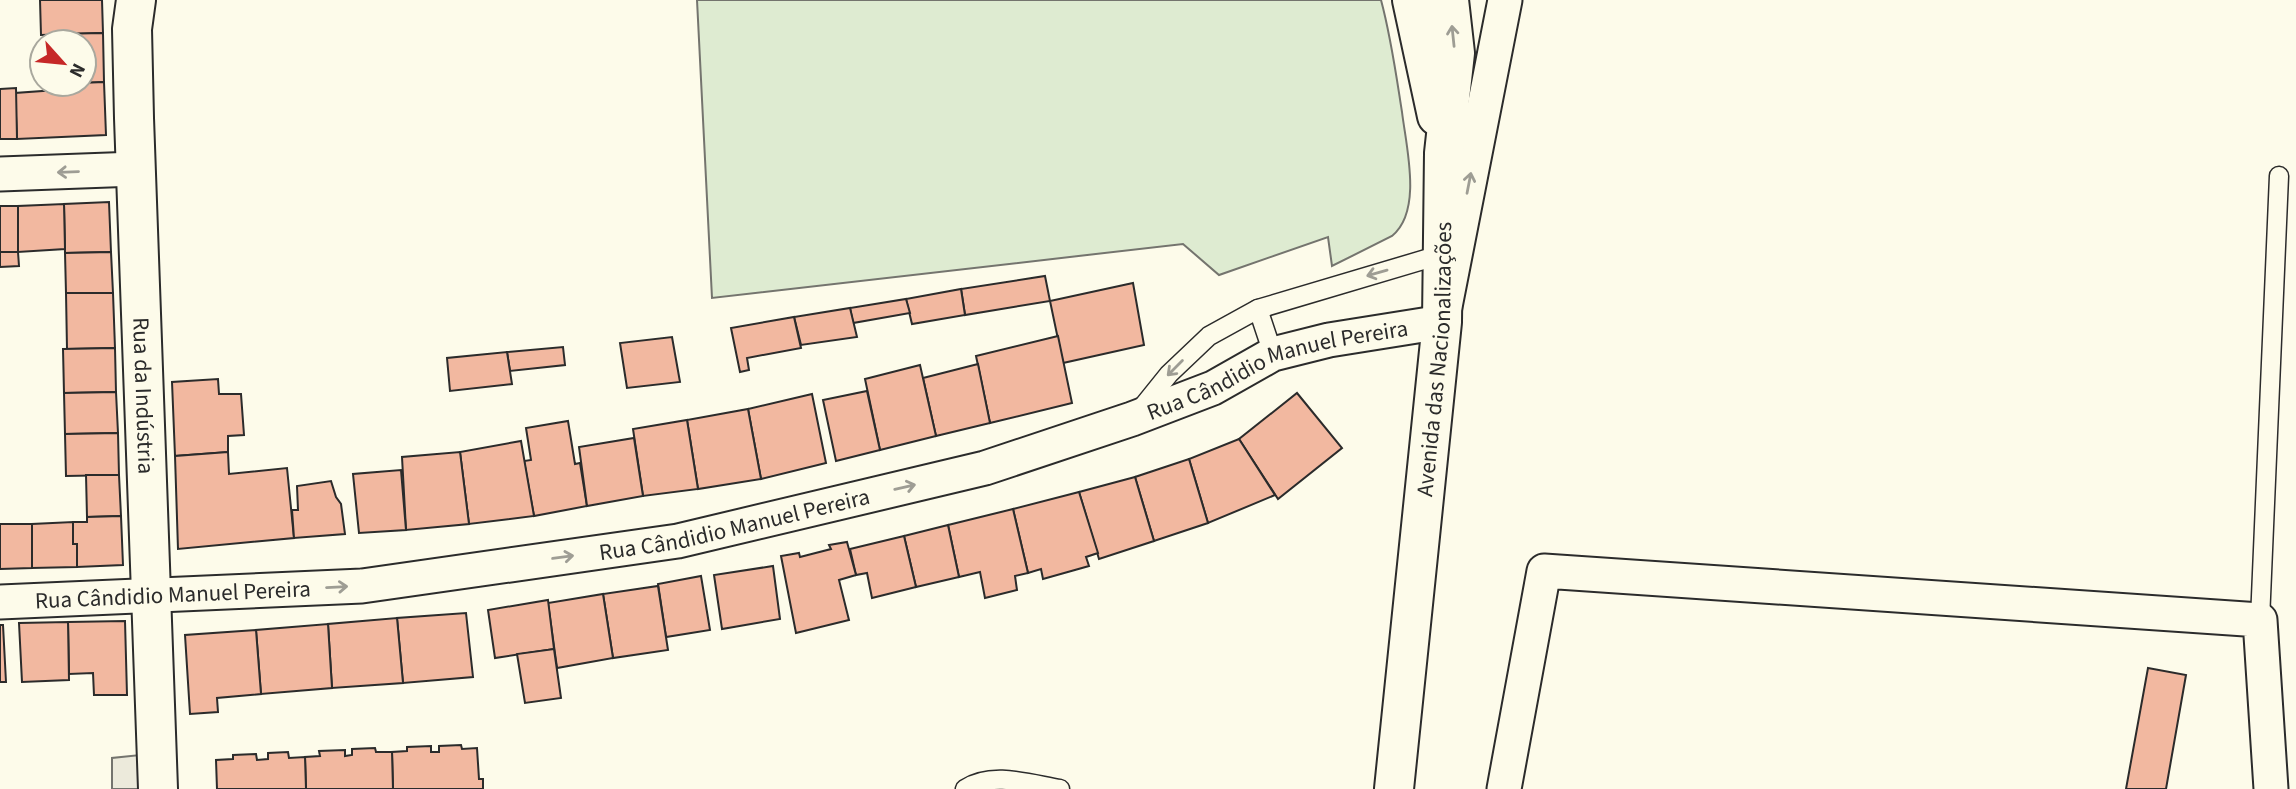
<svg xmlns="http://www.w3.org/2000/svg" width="2296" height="789" font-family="'Source Sans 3',sans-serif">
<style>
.green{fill:#deebd1;stroke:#74746e;stroke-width:2}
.parking{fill:#eceadb;stroke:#74746e;stroke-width:2}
.building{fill:#f2b8a0;stroke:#2b2b2b;stroke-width:2}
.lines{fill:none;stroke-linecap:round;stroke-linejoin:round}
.service-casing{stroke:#2b2b2b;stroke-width:21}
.minor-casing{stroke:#2b2b2b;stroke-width:37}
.tertiary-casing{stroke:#2b2b2b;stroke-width:42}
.service{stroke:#fdfbea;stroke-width:18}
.minor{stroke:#fdfbea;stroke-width:33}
.tertiary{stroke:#fdfbea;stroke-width:38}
.oneway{stroke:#9e9d94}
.labels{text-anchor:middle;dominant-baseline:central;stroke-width:5;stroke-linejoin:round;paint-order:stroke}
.street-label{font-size:23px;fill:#2b2b2b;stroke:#fdfbea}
</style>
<rect width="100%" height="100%" fill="#fdfbea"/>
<path class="green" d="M697,0H1381C1391,37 1396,74 1402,112C1406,146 1423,211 1392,236L1332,266L1328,237L1219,275L1183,244L712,298Z"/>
<path class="parking" d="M140,755L141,789H112V758Z"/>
<g class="building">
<path d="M40,0H102L103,33L41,35Z"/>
<path d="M103,33L104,82L84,83V42H55V34Z"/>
<path d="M104,82L106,135L17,139L15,93L56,90V84Z"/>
<path d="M16,88L17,139H0V89Z"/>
<path d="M109,202L111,252L65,253L64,204Z"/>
<path d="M64,204L65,249L18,252V206Z"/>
<rect x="0" y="206" width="18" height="46"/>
<path d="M0,252H18L19,266L0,267Z"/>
<path d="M111,252L113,293H66L65,253Z"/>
<path d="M1045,276L1050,301L965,315L961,289Z"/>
<path d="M1133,283L1144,345L1063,363L1050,301Z"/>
<path d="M961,289L965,315L912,324L906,299Z"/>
<path d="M66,293H113L115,348L67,349Z"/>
<path d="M906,299L910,313L853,323L850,308Z"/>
<path d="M850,308L857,337L801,345L794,317Z"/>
<path d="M794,317L801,348L747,358L749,370L740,372L731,328Z"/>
<path d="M1058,336L1072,403L990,423L976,356Z"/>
<path d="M672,337L680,382L627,388L620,343Z"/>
<path d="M563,347L565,365L510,371L507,352Z"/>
<path d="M115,348L116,392L64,393L63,349Z"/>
<path d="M507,352L512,384L450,391L447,358Z"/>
<path d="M978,364L990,423L936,436L923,378Z"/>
<path d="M920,365L936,436L880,450L865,379Z"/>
<path d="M218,379L219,394H241L244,435L228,436V452L175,456L172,382Z"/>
<path d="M867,391L880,450L836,461L823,400Z"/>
<path d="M116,392L118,433L65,434L64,393Z"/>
<path d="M1297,393L1342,448L1278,499L1239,439Z"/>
<path d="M812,394L826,463L761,479L748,409Z"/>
<path d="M748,409L761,479L698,489L687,420Z"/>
<path d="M687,420L698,489L643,496L633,429Z"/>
<path d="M568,421L575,464L580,463L587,506L534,516L524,461L531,460L526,428Z"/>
<path d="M118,433L119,475L66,476L65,434Z"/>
<path d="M634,438L643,496L587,506L579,447Z"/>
<path d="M1239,439L1275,495L1208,523L1189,459Z"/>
<path d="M521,441L534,516L469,524L460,452Z"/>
<path d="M228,452L229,474L287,468L294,538L178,549L175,456Z"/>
<path d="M460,452L469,524L406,530L402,457Z"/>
<path d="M1189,459L1208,523L1154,541L1135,477Z"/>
<path d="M401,470L406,530L359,533L353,474Z"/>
<path d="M86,475H119L121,516L87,517Z"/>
<path d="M1135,477L1154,541L1099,559L1079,492Z"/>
<path d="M331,481L336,497L341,504L345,534L294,538L292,510H298L297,486Z"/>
<path d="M1079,492L1098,553L1086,557L1089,566L1043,579L1041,569L1028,573L1013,509Z"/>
<path d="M1013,509L1028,573L1015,576L1017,590L985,598L980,572L959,577L948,525Z"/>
<path d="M121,516L123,565L77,567V544H73V522H87V517Z"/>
<path d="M73,522V544H77V567L32,568V524Z"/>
<path d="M0,524H32V568L0,569Z"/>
<path d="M948,525L959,577L916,587L904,536Z"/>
<path d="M904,536L916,587L872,598L867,573L856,575L850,549Z"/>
<path d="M847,542L856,575L839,580L849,620L796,633L781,556L799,553L800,557L831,549L829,545Z"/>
<path d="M773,566L780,619L722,629L714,575Z"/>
<path d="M701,576L710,630L666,637L658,584Z"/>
<path d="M658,586L668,650L613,658L603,594Z"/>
<path d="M603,594L613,658L557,668L548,603Z"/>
<path d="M548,600L554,649L495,658L488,610Z"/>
<path d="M466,613L473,677L403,683L397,618Z"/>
<path d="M397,618L403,683L332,688L328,624Z"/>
<path d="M125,621L127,695H94L93,673L69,674L68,622Z"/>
<path d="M68,622L69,680L22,682L19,623Z"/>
<path d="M328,624L332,688L261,694L256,630Z"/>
<path d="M0,625H3L6,682H0Z"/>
<path d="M256,630L261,694L217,698L218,712L190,714L185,635Z"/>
<path d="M554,649L561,698L525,703L517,654Z"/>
<path d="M2148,668L2186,675L2166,789H2126Z"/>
<path d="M461,745L462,749L477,748L479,779H483V789H393L392,752L407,751V747L431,746V752H439V746Z"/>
<path d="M375,748L376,752H392L393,789H306L305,757L320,756L319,751L345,750V756L352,755V749Z"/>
<path d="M288,752L289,758L305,757L306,789H217L216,760L233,759V755L256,754L257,760L268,759V753Z"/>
</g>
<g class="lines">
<defs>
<g id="service">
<path d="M1258,309L1273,354"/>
<path d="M1140,410L1169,374L1209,336L1258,309L1443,254"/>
<path d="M2260,620L2279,176"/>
<path d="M965,789C992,771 1030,784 1060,789"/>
</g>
<g id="minor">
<path d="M0,174L136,169"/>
<path id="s1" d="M0,602L362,586L678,541L985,468L1132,419L1213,388L1273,354L1329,340L1442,322L1505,0"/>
<path d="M1504,789L1544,571L2260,620L2271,789"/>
</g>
<g id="tertiary">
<path id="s2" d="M136,0L132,29L134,118L158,789"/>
<path d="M1412,0L1437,116"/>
<path id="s3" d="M1394,789L1442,322L1444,153L1455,53L1449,0"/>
</g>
</defs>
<use href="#service" class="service-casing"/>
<use href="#minor" class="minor-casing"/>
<use href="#tertiary" class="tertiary-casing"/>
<use href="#service" class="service"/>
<use href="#minor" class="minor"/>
<use href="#tertiary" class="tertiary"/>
</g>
<defs><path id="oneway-shaft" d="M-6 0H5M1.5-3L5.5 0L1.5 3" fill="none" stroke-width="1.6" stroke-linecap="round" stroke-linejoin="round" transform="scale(1.75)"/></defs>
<g class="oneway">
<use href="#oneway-shaft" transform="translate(1453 36) rotate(-96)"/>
<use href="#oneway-shaft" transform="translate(68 172) rotate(178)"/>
<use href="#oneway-shaft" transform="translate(1469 183) rotate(-79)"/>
<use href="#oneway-shaft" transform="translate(1377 273) rotate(164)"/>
<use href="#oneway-shaft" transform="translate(1175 368) rotate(135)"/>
<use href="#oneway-shaft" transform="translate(905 487) rotate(-13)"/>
<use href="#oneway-shaft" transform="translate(563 557) rotate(-8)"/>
<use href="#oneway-shaft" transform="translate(337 587) rotate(-3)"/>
</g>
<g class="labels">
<g class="street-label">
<text stroke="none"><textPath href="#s3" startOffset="432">Avenida das Nacionalizações</textPath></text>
<text stroke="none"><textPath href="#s1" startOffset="1307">Rua Cândidio Manuel Pereira</textPath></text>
<text stroke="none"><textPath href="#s2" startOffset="396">Rua da Indústria</textPath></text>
<text stroke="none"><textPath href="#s1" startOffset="740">Rua Cândidio Manuel Pereira</textPath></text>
<text stroke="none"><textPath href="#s1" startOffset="173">Rua Cândidio Manuel Pereira</textPath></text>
</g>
</g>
<g transform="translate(63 63) rotate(117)"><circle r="33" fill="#fdfbea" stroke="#a9a89e" stroke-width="2"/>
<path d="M0-5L12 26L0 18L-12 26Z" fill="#c62828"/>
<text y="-10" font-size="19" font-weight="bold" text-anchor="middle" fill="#2b2b2b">N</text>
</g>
</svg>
